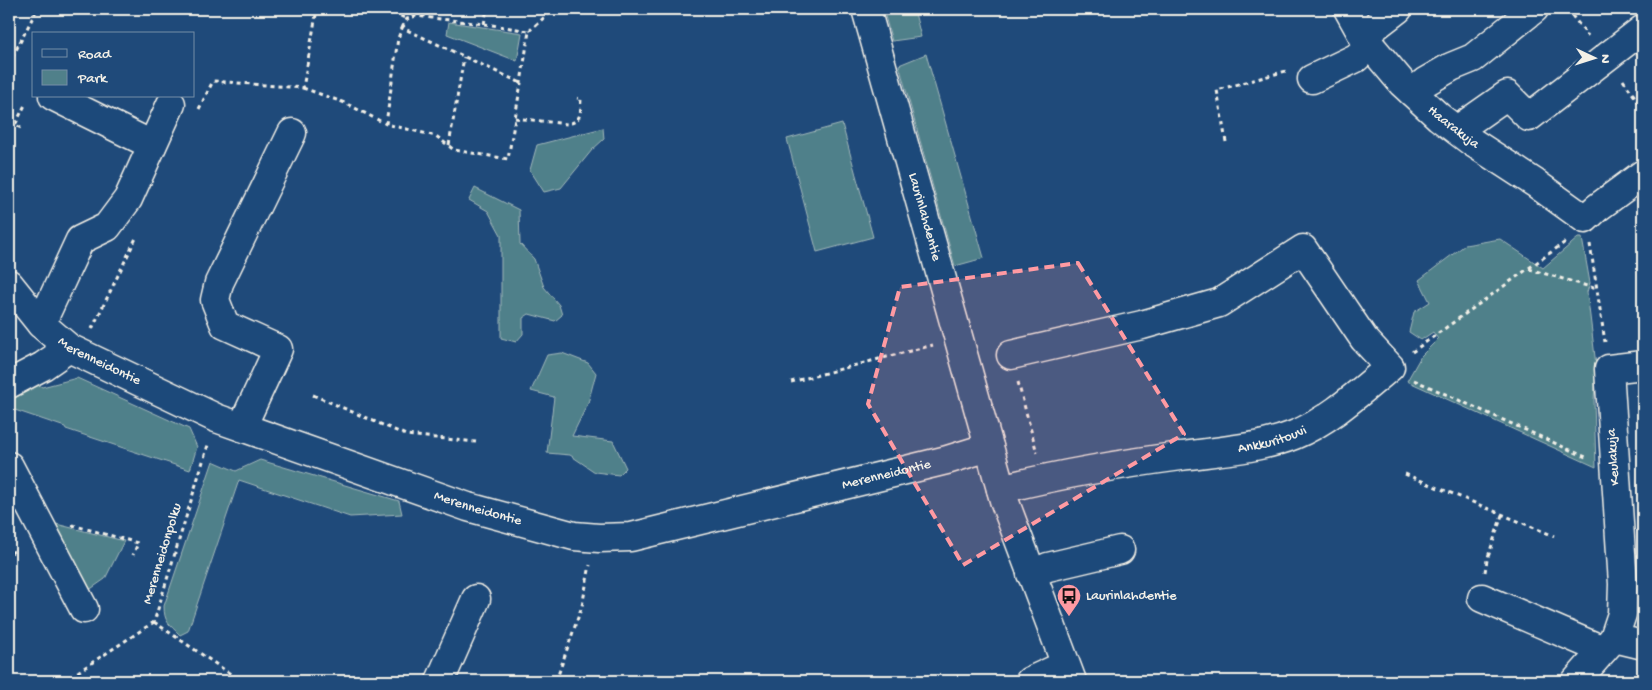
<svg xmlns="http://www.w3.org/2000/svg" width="1652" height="690" font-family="'Gochi Hand',sans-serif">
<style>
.green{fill:#50808a;stroke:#a2b8b9}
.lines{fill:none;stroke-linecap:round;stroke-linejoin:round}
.minor-casing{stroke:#f4f1e8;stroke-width:31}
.path{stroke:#f4f1e8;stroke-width:3;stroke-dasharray:4 4;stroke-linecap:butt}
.minor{stroke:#1f4a7a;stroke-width:28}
.marked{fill:#ff9aa2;fill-opacity:0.2;stroke:#ff9aa2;stroke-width:4;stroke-dasharray:10 6;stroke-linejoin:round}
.labels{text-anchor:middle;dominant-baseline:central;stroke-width:4;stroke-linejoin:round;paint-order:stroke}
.street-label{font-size:14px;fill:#f4f1e8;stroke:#1f4a7a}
.poi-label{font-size:14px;fill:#f4f1e8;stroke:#1f4a7a;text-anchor:start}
</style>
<rect width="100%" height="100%" fill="#1f4a7a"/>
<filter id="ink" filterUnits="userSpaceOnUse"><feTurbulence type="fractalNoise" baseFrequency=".02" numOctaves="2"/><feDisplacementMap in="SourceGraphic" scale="10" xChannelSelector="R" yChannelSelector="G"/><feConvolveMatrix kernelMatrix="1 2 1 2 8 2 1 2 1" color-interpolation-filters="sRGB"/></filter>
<g filter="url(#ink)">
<g class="green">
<path d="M883,9H914L921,37L892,41Z"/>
<path d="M449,22L522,33L517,61L447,34Z"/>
<path d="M926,54L984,258L955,266L899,65Z"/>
<path d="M842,124L873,237L817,252L787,139Z"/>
<path d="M603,128L604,139L592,150L561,188L544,192L530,170L537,145Z"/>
<path d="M475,188L519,210L520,244L534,259L544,287L559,305L562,315L555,321L529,314L523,318V334L516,342L501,338V235L488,211L469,200Z"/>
<path d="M1578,238H1582L1590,283L1587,292L1596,365L1594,400L1596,467L1407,381L1421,356L1438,339L1433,332L1421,340L1409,332L1414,312L1430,302L1419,280L1465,245L1500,239L1543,268Z"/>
<path d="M562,353L588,363L596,373L588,403L572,436L613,441L626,468L619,475L595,472L570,455L547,453L554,397L531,391L547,355Z"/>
<path d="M77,378L189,429L197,447L190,470L66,429L65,427L9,408V395L34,381L42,387Z"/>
<path d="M260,460L399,501L402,514L350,517L239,480L188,631L180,635C169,624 164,622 164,606L213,461L236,471Z"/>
<path d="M44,521L124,541L105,579L82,595Z"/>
</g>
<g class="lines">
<defs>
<g id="minor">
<path id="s1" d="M866,9L1004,500L1072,681"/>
<path id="s2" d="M1348,9L1363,36L1370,45L1402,83L1439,117L1472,142L1535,183L1585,219L1597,208L1643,174"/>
<path d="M1363,36L1398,9"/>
<path d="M1312,79L1356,58L1370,45"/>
<path d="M1412,92L1425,82L1451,67L1473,58L1534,9"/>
<path d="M53,96L152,145"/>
<path d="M1457,130L1507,95L1529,117L1643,29"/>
<path id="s3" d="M9,284L41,324L69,348L216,418L468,507L574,536L599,538L631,537L947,460L989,447"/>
<path d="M41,324L80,240L107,227L128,199L171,104"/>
<path d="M9,384L43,366L69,348"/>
<path d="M242,427L278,349L225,325L215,300L219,283L292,133"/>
<path d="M9,466L84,609"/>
<path id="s4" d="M1001,489C1060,474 1121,464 1181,456C1218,451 1259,449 1294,435C1329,421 1361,391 1390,367L1364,339L1303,249L1219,303L1142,325L1011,355"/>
<path d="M1031,574L1048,567L1120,550"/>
<path d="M1482,598L1603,650"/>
<path d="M1614,638L1643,645"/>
<path d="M440,681L476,599"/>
<path d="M1030,681L1065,665"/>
<path d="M1576,681L1614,638L1622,614L1623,584L1609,369L1643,365"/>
</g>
</defs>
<use href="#minor" class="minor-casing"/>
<g class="path">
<path d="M386,9L407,19"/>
<path d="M1567,9L1588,36"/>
<path d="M424,17L425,9"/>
<path d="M484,24L487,9"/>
<path d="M403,26L398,38L386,124L436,136L454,150L508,159L521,83L529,31L492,25L424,17L416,16L407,19L403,26L407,30L521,83"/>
<path d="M529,31L547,15L548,9"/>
<path d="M9,42L18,46"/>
<path d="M9,64L37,9"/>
<path d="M1623,80L1643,108"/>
<path d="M303,88L345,103L386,124"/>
<path d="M199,109L213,81L303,88L317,9"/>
<path d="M515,118L567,124C583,121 580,112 581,99L577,98"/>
<path d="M21,128L15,125L26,103"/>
<path d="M1226,142L1217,90L1286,71"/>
<path d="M449,145L464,57"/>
<path d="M1590,244L1605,342"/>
<path d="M1529,269L1597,289"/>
<path d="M92,329L137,236"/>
<path d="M1412,352L1568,240"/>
<path d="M1414,380L1588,458"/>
<path d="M791,382L933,345"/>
<path d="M1018,382L1037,453"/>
<path d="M313,395L406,435L476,442"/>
<path d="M1405,474L1554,536"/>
<path d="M72,525L138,543L133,555"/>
<path d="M9,543L13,552L9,554"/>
<path d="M1485,572L1487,560L1502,515"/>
<path d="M154,622L241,681"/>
<path d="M64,681L154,622L208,445"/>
<path d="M556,681L582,606L590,565"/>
</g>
<use href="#minor" class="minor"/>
</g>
</g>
<path class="marked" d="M1078,263L1184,434L963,565L868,404L900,287Z"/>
<defs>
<symbol id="bus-pin" viewBox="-11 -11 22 30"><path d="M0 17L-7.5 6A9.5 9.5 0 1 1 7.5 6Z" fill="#ff9aa2" stroke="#1f4a7a"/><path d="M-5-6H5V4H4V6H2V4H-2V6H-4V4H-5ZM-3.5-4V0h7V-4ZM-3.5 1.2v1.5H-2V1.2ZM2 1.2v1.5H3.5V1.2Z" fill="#111"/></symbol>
</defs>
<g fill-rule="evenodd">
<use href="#bus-pin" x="1055" y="582" width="28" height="38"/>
</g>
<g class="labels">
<g class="street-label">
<text stroke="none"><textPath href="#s2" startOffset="160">Haarakuja</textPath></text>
<text stroke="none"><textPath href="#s1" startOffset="216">Laurinlahdentie</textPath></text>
<text stroke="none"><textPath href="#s3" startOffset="121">Merenneidontie</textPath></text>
<text stroke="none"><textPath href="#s4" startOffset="276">Ankkuritouvi</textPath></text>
<text transform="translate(1614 457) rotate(-94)">Keulakuja</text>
<text stroke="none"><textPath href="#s3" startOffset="948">Merenneidontie</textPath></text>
<text stroke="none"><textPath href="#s3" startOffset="528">Merenneidontie</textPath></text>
<text transform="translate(163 554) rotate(-73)">Merenneidonpolku</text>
</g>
<g class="poi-label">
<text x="1086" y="596">Laurinlahdentie</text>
</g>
</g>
<rect width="1652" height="690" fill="none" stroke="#1f4a7a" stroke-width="30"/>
<rect x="15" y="15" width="1622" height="660" fill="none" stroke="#f4f1e8" stroke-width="2" filter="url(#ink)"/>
<rect x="32" y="32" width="162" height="65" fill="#1f4a7a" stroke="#748da6"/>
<rect x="42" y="49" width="25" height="8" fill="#1f4a7a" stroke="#748da6"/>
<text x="78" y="58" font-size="15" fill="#f4f1e8">Road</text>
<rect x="42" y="70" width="25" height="15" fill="#50808a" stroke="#748da6"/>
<text x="78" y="82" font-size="15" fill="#f4f1e8">Park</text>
<g transform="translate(1594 58) rotate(94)" stroke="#1f4a7a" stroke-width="4" paint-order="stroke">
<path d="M0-4L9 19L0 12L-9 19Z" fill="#f4f1e8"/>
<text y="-8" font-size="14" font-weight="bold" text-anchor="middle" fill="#f4f1e8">N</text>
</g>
</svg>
